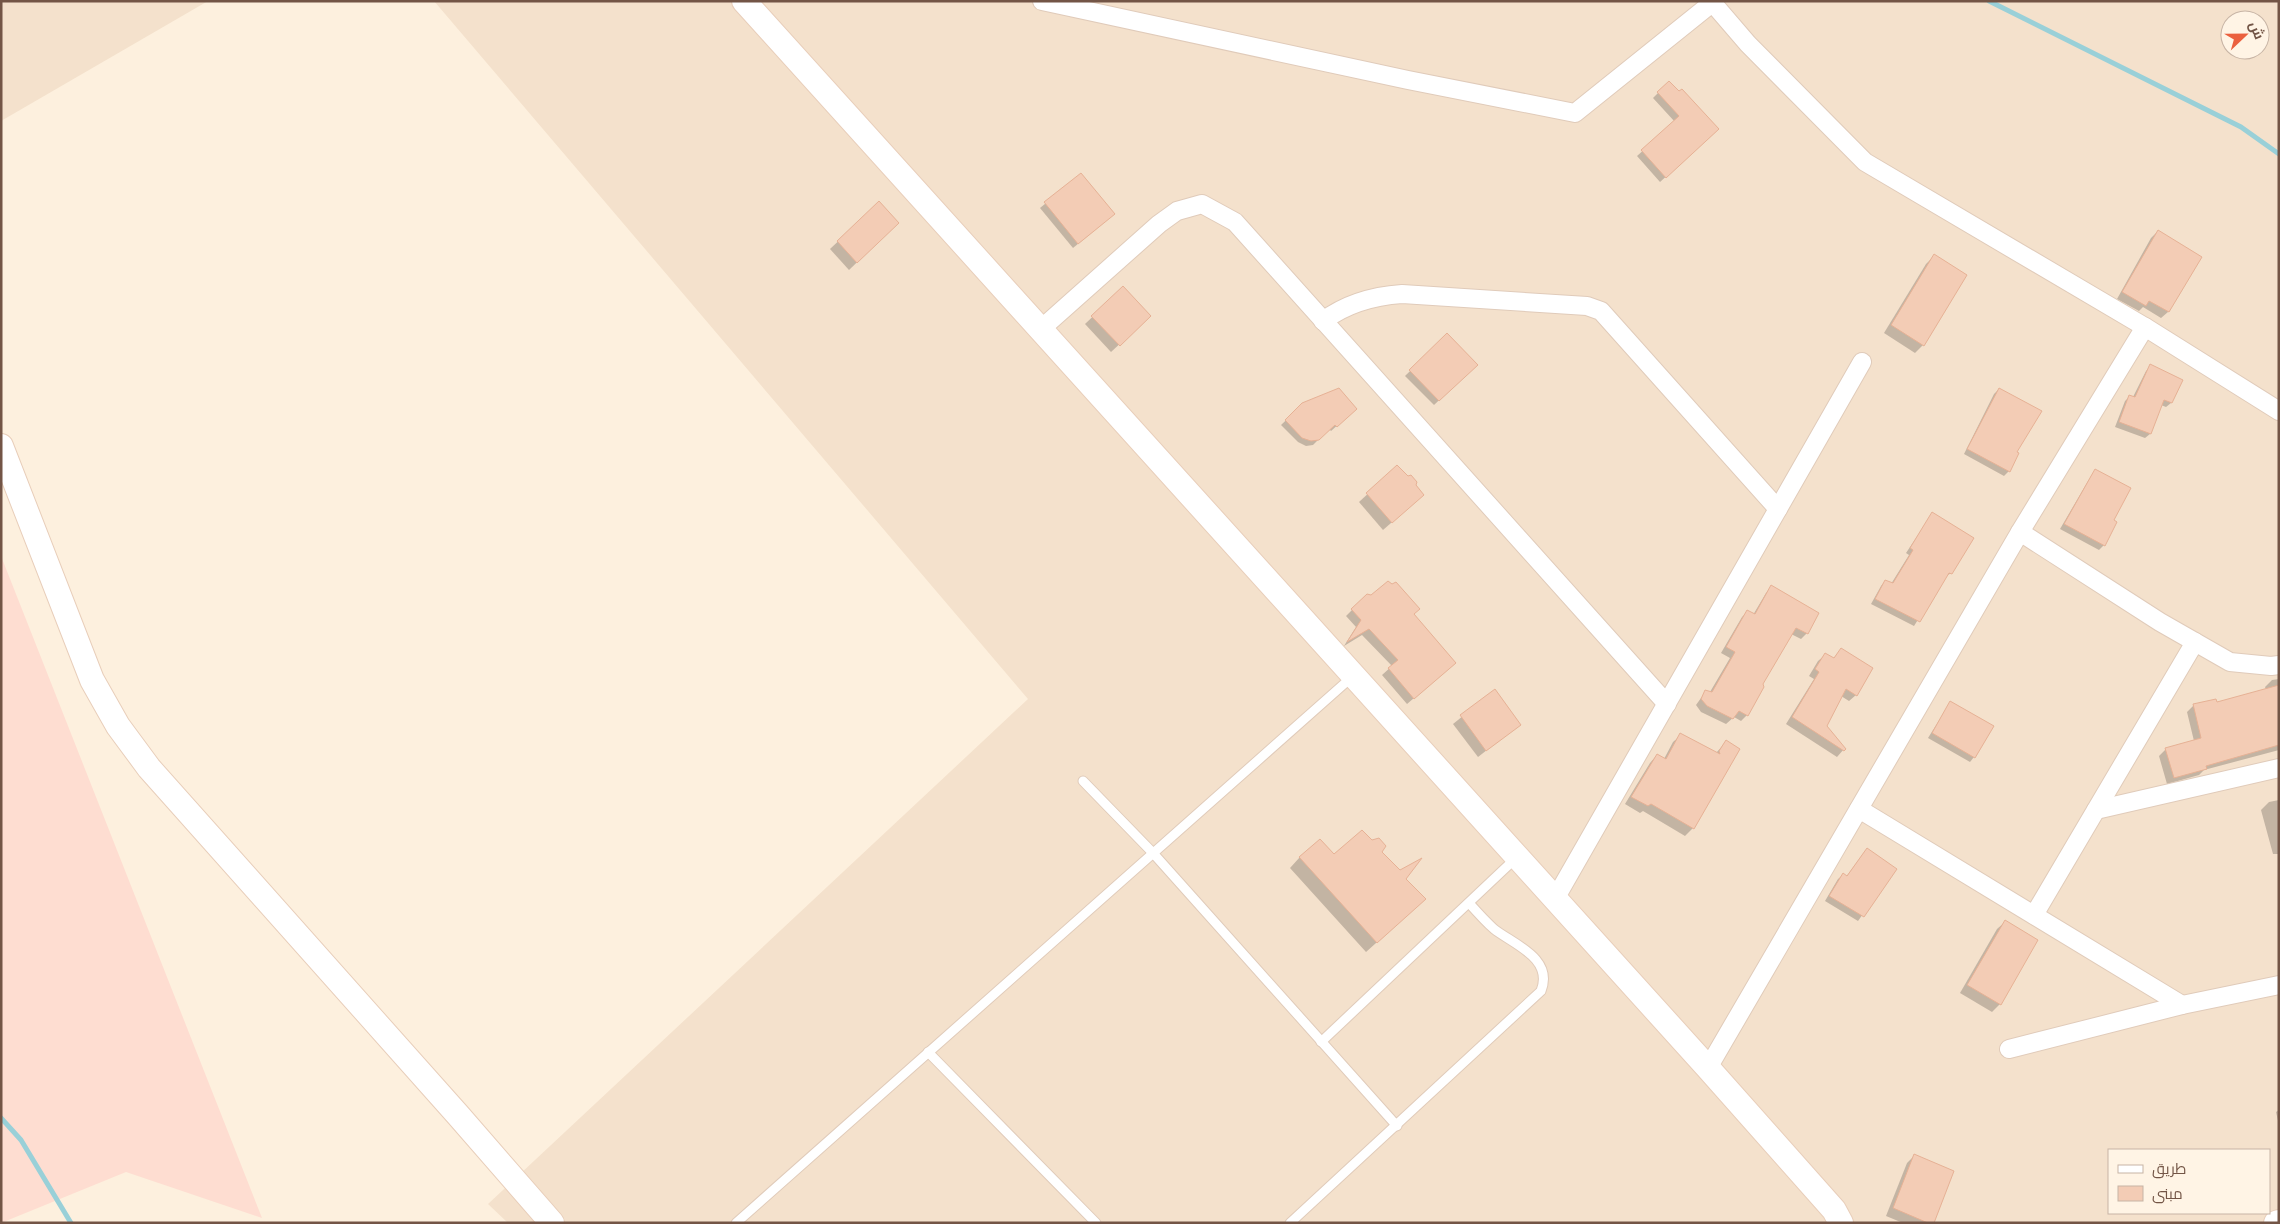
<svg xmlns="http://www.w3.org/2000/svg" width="2280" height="1224" font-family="'IBM Plex Sans',Cairo,sans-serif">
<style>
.residential{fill:#f4e1cc;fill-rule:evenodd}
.commercial{fill:#feddd1}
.shadow{fill:#0003}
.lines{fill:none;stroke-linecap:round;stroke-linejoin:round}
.stream{stroke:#99d0d8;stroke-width:5}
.building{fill:#f3ccb5;stroke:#e6b195}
.lane-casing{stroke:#e0cbba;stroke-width:11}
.street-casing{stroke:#e0cbba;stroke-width:20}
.secondary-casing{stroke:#e8ceba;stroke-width:26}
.lane{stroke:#fff;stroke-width:9}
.street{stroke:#fff;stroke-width:18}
.secondary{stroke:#fff;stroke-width:24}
</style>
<rect width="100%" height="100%" fill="#fdf0de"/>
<g class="residential">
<path d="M1,1H208L1,121Z"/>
<path d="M434,1H2279V1223H508L488,1204L1028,699ZM2230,20H2260V50H2230ZM2109,1150H2269V1213H2109Z"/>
</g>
<path class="commercial" d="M1,556L262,1218L126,1172L1,1223Z"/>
<g class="shadow">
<path d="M1669,82L1713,134L1660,182L1637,156L1675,122L1653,98Z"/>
<path d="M1080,175L1108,219L1073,248L1040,208Z"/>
<path d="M879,203L898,223L849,270L830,249Z"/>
<path d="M2158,231L2200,257L2168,312L2161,318L2143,307L2139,311L2117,299L2151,238Z"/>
<path d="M1934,256L1923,345L1915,353L1884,333L1926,264Z"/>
<path d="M1123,288L1150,316L1111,352L1085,324Z"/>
<path d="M1447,335L1476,365L1434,405L1405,376Z"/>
<path d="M2151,366L2181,380L2171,403L2166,407L2161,405L2150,434L2145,438L2115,427L2125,401L2130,396L2133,397L2146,371Z"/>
<path d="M1999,389L2009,471L2004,476L1964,454L1994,394Z"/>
<path d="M1303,404L1351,413L1331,431L1329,429L1313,445L1306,446L1298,442L1281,425Z"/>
<path d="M1397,467L1414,486L1415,502L1383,530L1359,502Z"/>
<path d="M2095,471L2112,521L2104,545L2099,550L2060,529L2091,476Z"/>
<path d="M1932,514L1951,573L1945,577L1914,626L1871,604L1881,586L1885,581L1891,584L1909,555L1906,553Z"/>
<path d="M1772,587L1807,633L1801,639L1791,634L1762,684L1747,715L1741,721L1734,717L1726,724L1701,712L1696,705L1706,691L1710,692L1730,658L1721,653L1742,617L1747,612L1753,615L1766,593Z"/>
<path d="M1352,610L1413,614L1448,669L1407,704L1382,675L1392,666L1362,635L1344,646L1356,627L1346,616Z"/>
<path d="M1841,650L1856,695L1849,701L1841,696L1831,711L1833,714L1826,726L1844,749L1837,757L1786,724L1814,679L1809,676L1818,661L1825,655L1833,659Z"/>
<path d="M2279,679V750L2204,770L2199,775L2167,784L2159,756L2166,749L2194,741L2187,712L2194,705L2216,704L2266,690L2265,687L2272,680Z"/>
<path d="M1494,691L1519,725L1478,757L1453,724Z"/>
<path d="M1950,703L1974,757L1970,762L1928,738Z"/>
<path d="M1681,735L1716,753L1726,742L1739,749L1693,828L1685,836L1643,811L1640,813L1625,804L1650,763L1657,755L1664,759L1673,742Z"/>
<path d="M2279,800V854H2273L2261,810L2269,802Z"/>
<path d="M1372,842L1405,880L1414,909L1366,952L1290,868L1300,857L1334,856Z"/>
<path d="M1867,849L1895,869L1858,921L1825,901L1838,879L1843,875L1846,877Z"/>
<path d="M2005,922L2037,940L2000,1004L1992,1012L1960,993L1997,929Z"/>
<path d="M2279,1110V1125L2276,1112Z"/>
<path d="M1914,1156L1932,1223H1903L1886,1216L1907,1163Z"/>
</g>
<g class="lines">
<g class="stream">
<path d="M1989,1L2241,127L2279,154"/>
<path d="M1,1118L21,1140L71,1223"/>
</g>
</g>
<g class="building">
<path d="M1669,81L1679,91L1682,89L1719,129L1666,178L1641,150L1679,116L1657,92Z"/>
<path d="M1081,173L1115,214L1078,244L1044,202Z"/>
<path d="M879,201L899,223L857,263L837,241Z"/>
<path d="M2158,230L2202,257L2169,312L2149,301L2146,306L2122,292Z"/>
<path d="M1934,254L1967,275L1924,346L1891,325Z"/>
<path d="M1123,286L1151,316L1120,346L1091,316Z"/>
<path d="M1447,333L1478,365L1439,401L1409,370Z"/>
<path d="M2150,364L2183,380L2172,403L2164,400L2151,434L2119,422L2129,395L2135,397Z"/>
<path d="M1339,388L1357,409L1337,427L1335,425L1319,440L1311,441L1302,438L1285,420L1302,403Z"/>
<path d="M1999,388L2042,411L2017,452L2019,453L2010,472L1967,449Z"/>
<path d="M1397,465L1408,476L1411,475L1417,482L1416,485L1424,495L1392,523L1366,493Z"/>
<path d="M2095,469L2131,488L2114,520L2117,522L2105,546L2064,524Z"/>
<path d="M1932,512L1974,538L1952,574L1949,573L1920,622L1875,599L1885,580L1893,583L1913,550L1910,548Z"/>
<path d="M1388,581L1392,584L1396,582L1420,609L1414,614L1456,663L1414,699L1388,668L1398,660L1369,629L1347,642L1361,620L1351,609L1367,594L1371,595Z"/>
<path d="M1771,585L1819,613L1808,634L1796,628L1763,684L1764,687L1748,716L1739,711L1733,719L1707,706L1701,699L1705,690L1712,692L1735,652L1726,647L1747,610L1755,614Z"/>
<path d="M1841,648L1873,668L1857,696L1846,689L1827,726L1846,749L1844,751L1792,717L1819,672L1815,669L1825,653L1834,658Z"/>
<path d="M2279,685V745L2206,766L2207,769L2174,778L2165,748L2201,738L2193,704L2216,699L2217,702Z"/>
<path d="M1495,689L1521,725L1486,751L1460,715Z"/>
<path d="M1950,701L1994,726L1975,758L1932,733Z"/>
<path d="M1680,733L1720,754L1719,751L1726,740L1740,749L1694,829L1651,804L1648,806L1631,797L1657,754L1666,759Z"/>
<path d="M1362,830L1372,840L1379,838L1386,846L1382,852L1400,870L1422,858L1406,879L1426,899L1377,943L1299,857L1320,839L1334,854Z"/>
<path d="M1867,848L1897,869L1864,917L1829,896L1843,873L1847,876Z"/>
<path d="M2005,920L2038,940L2001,1005L1967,985Z"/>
<path d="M1914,1154L1954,1171L1934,1223H1928L1893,1208Z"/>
</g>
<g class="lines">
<defs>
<g id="lane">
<path d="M1083,781L1153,853L1397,1126"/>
<path d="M1321,1042L1517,857"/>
<path d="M928,1052L1096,1223"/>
<path d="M736,1223L1353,676"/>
<path d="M1290,1223L1541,991C1554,958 1513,944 1494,929C1485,921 1477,912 1469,903"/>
</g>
<g id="street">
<path d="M1042,1L1408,80L1575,113L1712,3"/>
<path d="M1711,1L1748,44L1865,162L2145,327L2279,411"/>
<path d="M1323,321C1347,303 1373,296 1402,294L1587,306L1601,311L1778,509"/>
<path d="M1041,329L1159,224L1177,211L1202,204L1235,222L1667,704"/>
<path d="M2020,532L2160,622L2230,662L2271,666L2279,665"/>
<path d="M1859,809L2182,1005"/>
<path d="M2096,810L2279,768"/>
<path d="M1555,899L1862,362"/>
<path d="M2034,915L2195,642"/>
<path d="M2009,1049L2182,1005L2279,985"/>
<path d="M1708,1068L2020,532L2145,327"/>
</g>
<g id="secondary">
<path d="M744,1L1708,1068L1834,1210L1841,1223"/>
<path d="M1,446L92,680L118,726L149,768L458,1115L552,1223"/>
<path d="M2276,1223L2279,1222"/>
</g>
</defs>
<use href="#lane" class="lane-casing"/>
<use href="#street" class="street-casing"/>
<use href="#secondary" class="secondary-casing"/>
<use href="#lane" class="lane"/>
<use href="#street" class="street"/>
<use href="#secondary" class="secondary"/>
</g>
<rect width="2280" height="1224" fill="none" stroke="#735546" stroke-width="5"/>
<rect x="2108" y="1149" width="162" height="65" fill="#fff4e5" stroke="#c7b4a5"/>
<rect x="2118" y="1165" width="25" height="8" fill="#ffffff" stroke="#c7b4a5"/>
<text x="2152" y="1174" font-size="15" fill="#735546">طريق</text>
<rect x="2118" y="1186" width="25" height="15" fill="#f3ccb5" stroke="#c7b4a5"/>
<text x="2152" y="1199" font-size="15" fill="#735546">مبنى</text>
<g transform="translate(2245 35) rotate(68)"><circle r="24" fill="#fff4e5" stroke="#c7b4a5"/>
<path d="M0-4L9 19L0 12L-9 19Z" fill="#eb603e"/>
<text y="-8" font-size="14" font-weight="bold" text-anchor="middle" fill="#735546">ش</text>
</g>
</svg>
